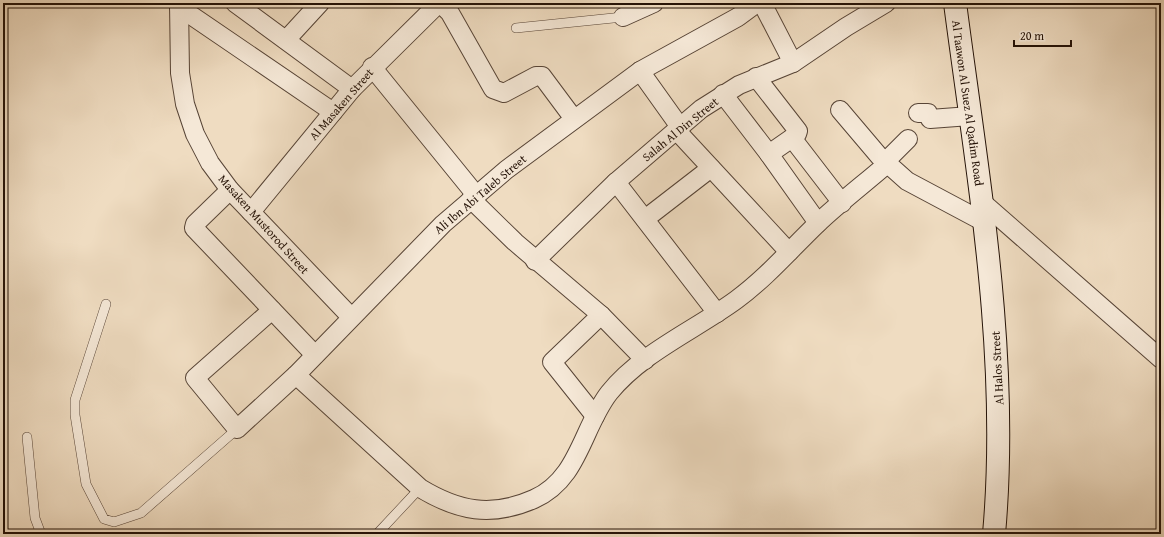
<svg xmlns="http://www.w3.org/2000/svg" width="1164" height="537" font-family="'Gentium Book Plus',serif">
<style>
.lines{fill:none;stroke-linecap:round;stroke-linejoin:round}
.lane-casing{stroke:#574436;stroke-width:10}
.street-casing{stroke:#574436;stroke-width:20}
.secondary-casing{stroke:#241207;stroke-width:24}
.lane{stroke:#f5e8d7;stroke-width:9}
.street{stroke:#f5e8d7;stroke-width:18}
.secondary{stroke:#f5e8d7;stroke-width:22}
.labels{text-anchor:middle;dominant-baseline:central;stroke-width:3.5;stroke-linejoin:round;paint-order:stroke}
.street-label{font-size:12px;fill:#241207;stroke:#f5e8d7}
</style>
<rect width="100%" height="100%" fill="#efdcc1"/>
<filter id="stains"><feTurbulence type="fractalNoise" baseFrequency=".005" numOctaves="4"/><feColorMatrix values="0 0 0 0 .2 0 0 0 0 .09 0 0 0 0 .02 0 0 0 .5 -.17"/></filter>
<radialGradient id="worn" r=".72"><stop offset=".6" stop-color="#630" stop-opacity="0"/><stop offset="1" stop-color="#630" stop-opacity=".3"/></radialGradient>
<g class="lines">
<defs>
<g id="lane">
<path d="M516,28L623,17"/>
<path d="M106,304L75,400V415L86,484L104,519L114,522L141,513L237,429"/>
<path d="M27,437L35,518L41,534"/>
<path d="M377,534L420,488"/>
</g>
<g id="street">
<path d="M179,3L180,73L185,104L195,134L210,163L230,190L351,317"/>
<path d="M235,3L352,89"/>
<path d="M440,3L450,13L493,89L504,93L536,76H542L574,119"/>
<path d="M762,3L793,63"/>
<path d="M179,7L333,112"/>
<path d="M623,17L654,3"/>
<path d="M286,40L320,3"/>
<path d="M372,67L476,195"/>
<path d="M640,71L680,127"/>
<path d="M756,77L798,131L797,134L792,138"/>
<path d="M723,94L769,154L792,138L842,203"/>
<path d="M840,110L879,156L907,181L984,222"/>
<path d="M918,113H928L930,119L970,116"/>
<path d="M676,130L789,252"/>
<path d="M769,154L818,223"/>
<path d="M885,162L908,139"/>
<path d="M616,182L717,313"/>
<path d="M230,190L195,224L194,228L315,355"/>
<path d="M471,199L515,242L601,315L645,360"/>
<path d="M982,202L1161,359"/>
<path d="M251,212L352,89L439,3"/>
<path d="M645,219L711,168"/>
<path d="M535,261L616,182L701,109L739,85L793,63L846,27L886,3"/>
<path d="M272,310L195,378L237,429L296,375L443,224L506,170L640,71L738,17L757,3"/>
<path d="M296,375L420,488C458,511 491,518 534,499C579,479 582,428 609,393C641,353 695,330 736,300C766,278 790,250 817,224C839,203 864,184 887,164"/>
<path d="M595,416L552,362L601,315"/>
</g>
<path id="secondary" d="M955,3C978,179 1010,356 994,534"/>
</defs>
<use href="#lane" class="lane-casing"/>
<use href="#street" class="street-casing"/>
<use href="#secondary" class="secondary-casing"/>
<use href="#lane" class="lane"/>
<use href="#street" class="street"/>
<use href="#secondary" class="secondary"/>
</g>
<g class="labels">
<g class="street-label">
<text transform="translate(968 103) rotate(82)">Al Taawon Al Suez Al Qadim Road</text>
<text transform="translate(341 104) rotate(-49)">Al Masaken Street</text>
<text transform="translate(680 129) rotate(-39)">Salah Al Din Street</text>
<text transform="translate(480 194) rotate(-40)">Ali Ibn Abi Taleb Street</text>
<text transform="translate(264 224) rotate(48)">Masaken Mustorod Street</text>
<text transform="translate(997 368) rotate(-93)">Al Halos Street</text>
</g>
</g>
<rect width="1164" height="537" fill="none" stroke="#efdcc1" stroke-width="16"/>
<rect x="4" y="4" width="1156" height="529" fill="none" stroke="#241207" stroke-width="2"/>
<rect x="8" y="8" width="1148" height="521" fill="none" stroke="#241207"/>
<path d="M1014 40v6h57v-6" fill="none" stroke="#241207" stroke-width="2"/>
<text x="1020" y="40" font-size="12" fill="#241207" stroke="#f5e8d7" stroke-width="3" paint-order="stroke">20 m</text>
<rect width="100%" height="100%" filter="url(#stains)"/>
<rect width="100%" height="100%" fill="url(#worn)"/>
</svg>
